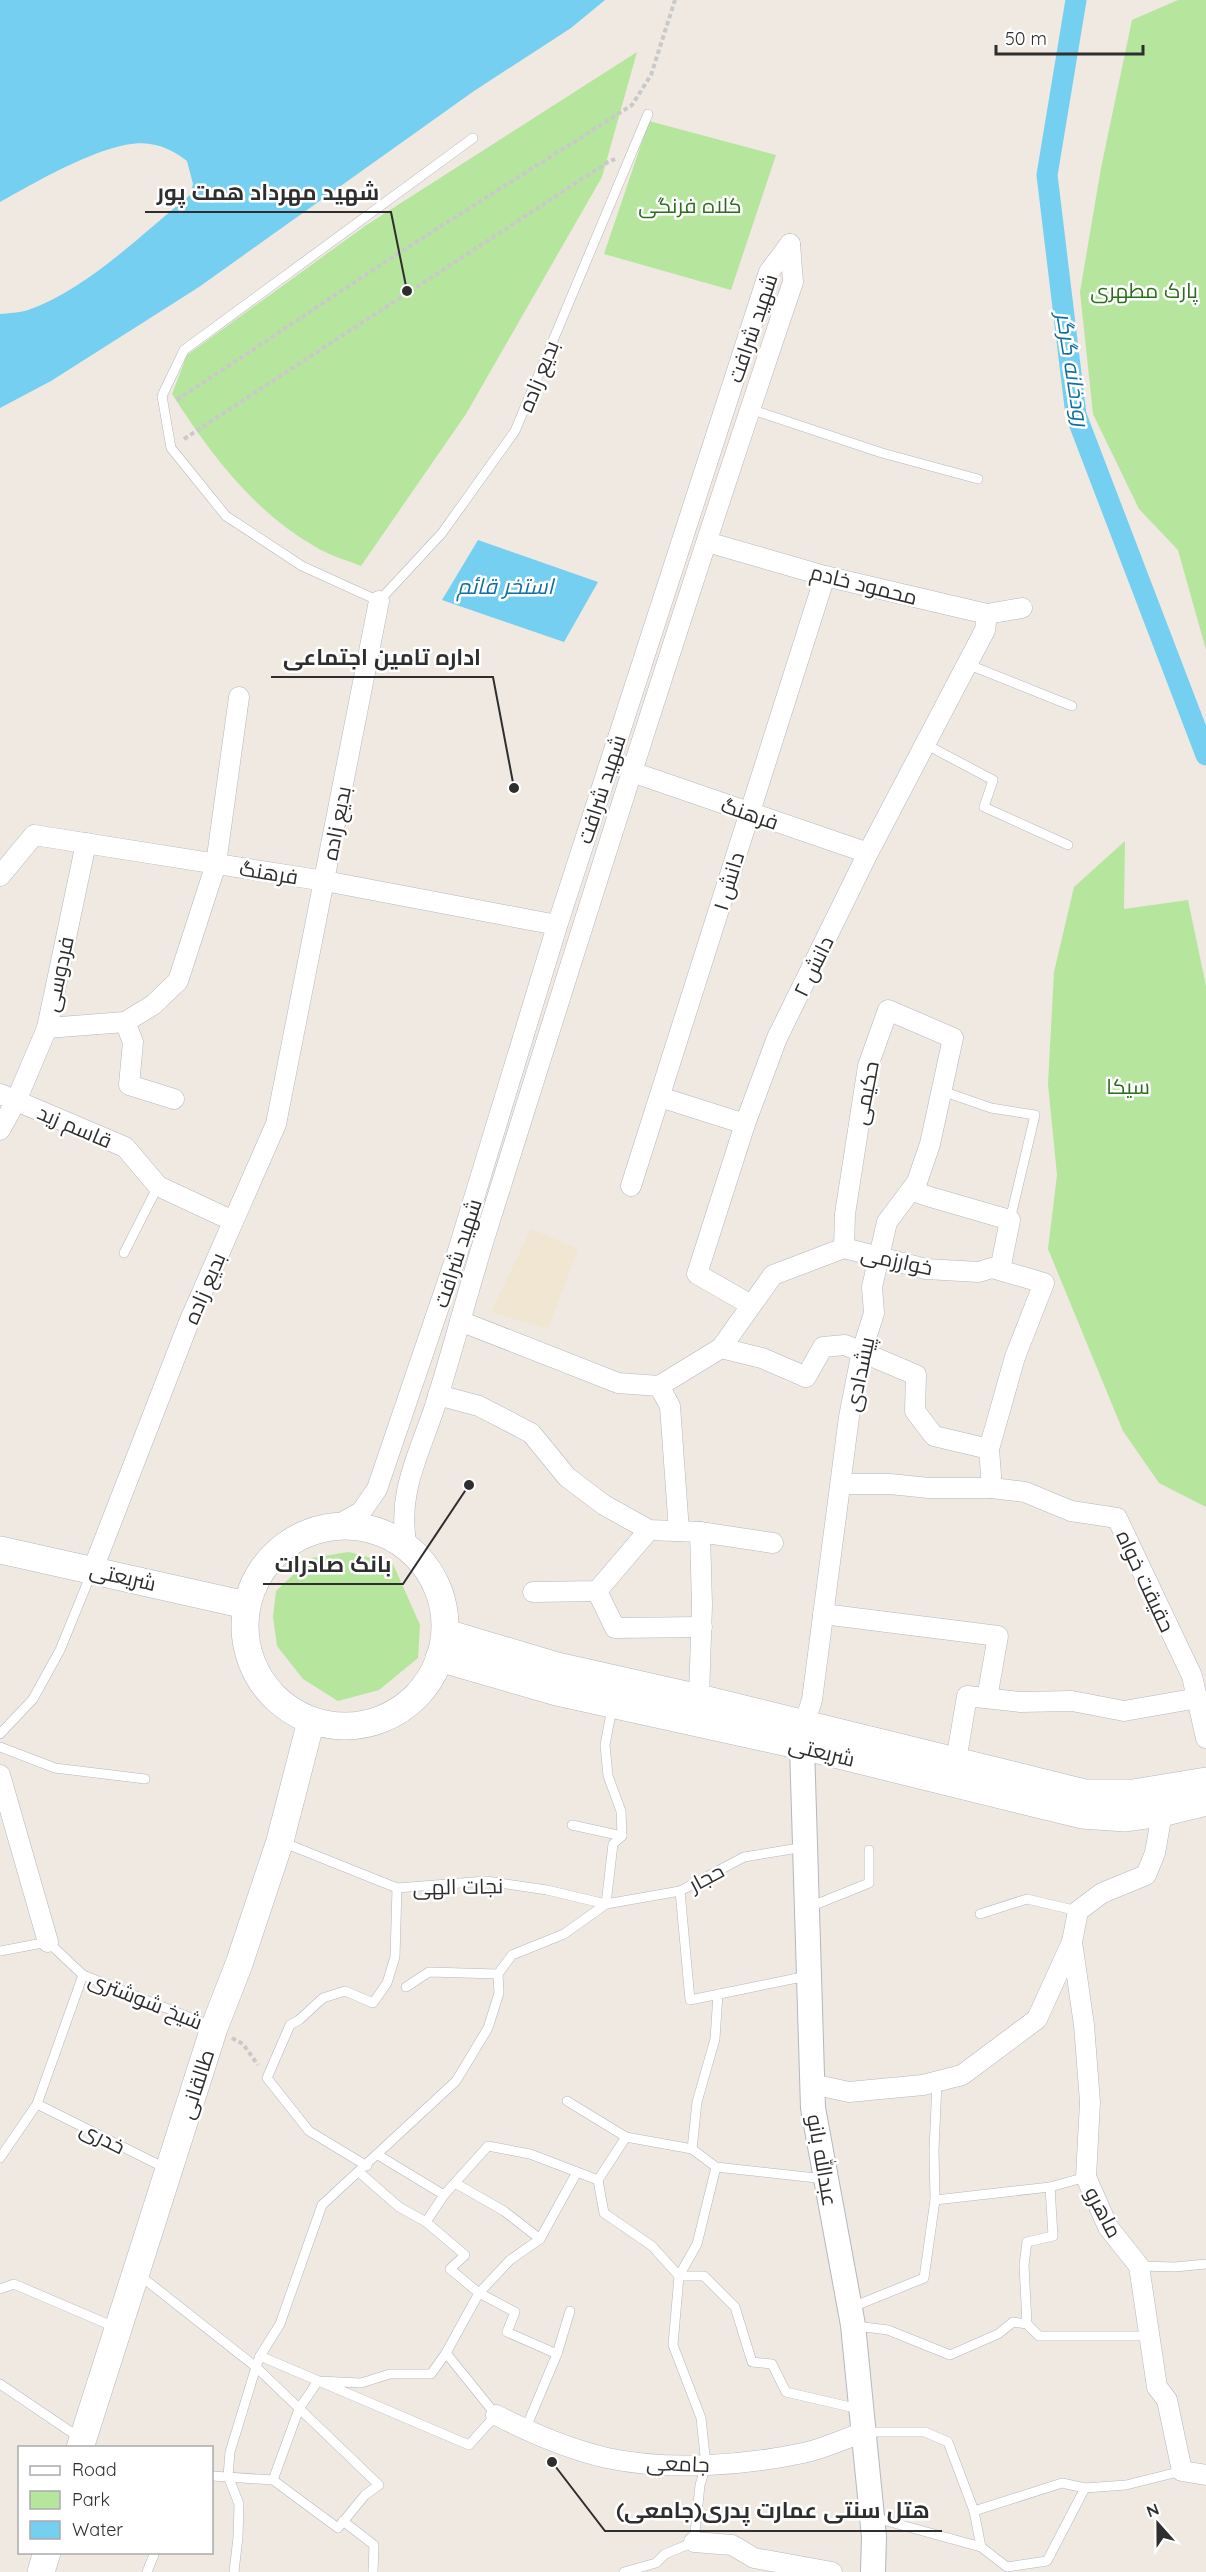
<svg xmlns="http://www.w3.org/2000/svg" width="1206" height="2572" font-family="Quicksand,Cairo,sans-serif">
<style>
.education{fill:#f0e6d1}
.green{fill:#b6e59e}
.water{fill:#75cff0}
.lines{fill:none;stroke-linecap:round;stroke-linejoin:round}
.canal{stroke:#75cff0;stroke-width:21}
.service-casing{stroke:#b4b7c1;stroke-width:10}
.minor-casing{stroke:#b4b7c1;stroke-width:21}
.tertiary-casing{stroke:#b4b7c1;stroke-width:26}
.secondary-casing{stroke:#b4b7c1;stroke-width:28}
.path{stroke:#c9c9c9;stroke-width:4;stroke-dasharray:4.5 3;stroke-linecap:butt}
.service{stroke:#fff;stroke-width:9}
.minor{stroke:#fff;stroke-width:20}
.tertiary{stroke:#fff;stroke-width:24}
.secondary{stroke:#fff;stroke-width:27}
.labels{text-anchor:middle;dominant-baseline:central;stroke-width:5;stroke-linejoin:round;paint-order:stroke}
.park-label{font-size:21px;fill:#2c6e1b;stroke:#fff}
.street-label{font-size:21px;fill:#2e2e2e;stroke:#fff}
.water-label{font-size:22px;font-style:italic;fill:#0d6fa3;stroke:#fff}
.leader{fill:none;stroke:#2e2e2e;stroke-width:2}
.callout-dot{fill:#2e2e2e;stroke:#fff;stroke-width:2}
.callout-label{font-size:22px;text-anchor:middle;font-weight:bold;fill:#2e2e2e;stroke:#fff;stroke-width:5;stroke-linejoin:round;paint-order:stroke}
</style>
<rect width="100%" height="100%" fill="#efe9e1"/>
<path class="education" d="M531,1229L578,1249L548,1329L491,1312Z"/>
<g class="green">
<path d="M1178,0H1206V650L1178,550L1139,509L1093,414L1080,292L1101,168L1132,20Z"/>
<path d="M637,52L602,177L466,414L361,566C346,560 328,555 314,546C252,510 210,453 172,394L187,355L365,226Z"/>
<path d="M649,121L776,155L731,290L604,254Z"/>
<path d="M1125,841L1124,909L1188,900L1206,986V1507L1159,1483L1123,1431L1048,1249L1057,1175L1048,1084L1054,972L1074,887Z"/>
<path d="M349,1552L393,1564L420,1625L418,1658L379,1690L338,1701L303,1679L277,1646L273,1617L276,1591L311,1558Z"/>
</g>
<g class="water">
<path d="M0,0H605L571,28L474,91L199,287L51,381L0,408V314C9,313 19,313 28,310C86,290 142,234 190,195L193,184L187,161C175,152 165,146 150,144C111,137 35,183 0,202Z"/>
<path d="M478,540L598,582L564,642L442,600Z"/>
</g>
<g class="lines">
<path class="canal" d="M1076,0L1047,175L1076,415L1206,755"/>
<defs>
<g id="service">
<path d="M473,138L184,350L162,396L171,448L226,516L302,566L379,601L442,533L515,431L648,114"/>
<path d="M750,409L882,453L978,479"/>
<path d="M967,664L1072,706"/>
<path d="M925,744L993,780L984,807L1068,845"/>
<path d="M942,1091L991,1108L1035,1115L1010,1220"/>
<path d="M124,1253L158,1186"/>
<path d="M0,1734L33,1699L60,1650L91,1574"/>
<path d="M0,1747L55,1768L145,1779"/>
<path d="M572,1825L622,1836"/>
<path d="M282,1842L397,1888L486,1881L547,1890L606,1904L680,1891L744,1857L805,1847"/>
<path d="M680,1891L690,2000L807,1976"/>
<path d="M807,1908L869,1883V1850"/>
<path d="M980,1914L1027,1899L1078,1911"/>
<path d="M0,1951L48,1942L83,1975L211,2026"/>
<path d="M406,1987L429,1972L498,1974"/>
<path d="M718,1994L715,2039L697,2102L692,2149L716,2167L825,2179"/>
<path d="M567,2101L626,2137"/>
<path d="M37,2104L167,2169"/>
<path d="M378,2155L444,2195L488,2146L530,2154L598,2180L626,2137L692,2149"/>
<path d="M0,2158L37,2104L83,1975"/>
<path d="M367,2166L309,2131L267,2078L290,2025L299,2020L323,1998L345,1991L373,2003L387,1983L395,1957L397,1888"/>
<path d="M359,2172L399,2207L426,2222L465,2255L450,2269L479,2293L515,2312L507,2332L557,2354L525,2430"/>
<path d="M598,2180L604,2213L652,2246L679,2276L697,2244L716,2167"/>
<path d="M455,2183L504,2211L540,2239L577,2172"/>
<path d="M935,2200L1050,2187L1086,2177"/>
<path d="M426,2222L444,2195"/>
<path d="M1139,2266L1175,2267L1206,2264"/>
<path d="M138,2274L256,2367L230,2452L228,2476L239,2504L238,2537L234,2572"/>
<path d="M0,2289L14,2284L117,2328"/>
<path d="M850,2308L924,2278L935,2200L934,2150L937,2082"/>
<path d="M1027,2324L1024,2265L1027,2242L1053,2236L1050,2187"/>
<path d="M856,2326L888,2330L950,2355L998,2334L1013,2322L1027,2324L1039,2336H1148"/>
<path d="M446,2353L479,2293L510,2260L540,2239"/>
<path d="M557,2354L570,2311"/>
<path d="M260,2356L280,2324L322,2205L456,2081L488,2028L499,1993L498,1974L512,1955L564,1934L606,1904L613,1844L622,1836L621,1811L608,1776L605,1745L612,1708"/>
<path d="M0,2384L80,2438"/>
<path d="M864,2432H925L948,2442L974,2511L1062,2483L1085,2488L1126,2485L1182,2471"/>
<path d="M212,2476L273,2480L299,2409L318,2381L361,2383L390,2374H431L446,2353L496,2415L469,2445L260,2356L256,2367L379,2485L365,2495L338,2528L273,2480"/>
<path d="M974,2511L981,2547"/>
<path d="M872,2517L981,2547L1007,2567L1047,2561L1085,2488"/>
<path d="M343,2521L374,2545L373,2572"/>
<path d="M147,2572L155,2552"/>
<path d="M624,2572L656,2563L665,2554L694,2542L700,2485L706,2465L701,2418L673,2345L679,2276H704L735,2307L752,2362L772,2364L786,2392L859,2409"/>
</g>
<g id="minor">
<path d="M707,542L825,576L987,614L1022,608"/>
<path d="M632,772L868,853"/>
<path d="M0,876L34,835L325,881L557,925"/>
<path d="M125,1022L133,1042L129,1085L174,1099"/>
<path d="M47,1028L125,1022L153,1005L178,981L216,864L239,697"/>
<path d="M0,1094L125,1147L158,1186L233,1221"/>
<path d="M660,1097L745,1124"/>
<path d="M0,1130L16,1101L47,1028L86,843"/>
<path d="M631,1186L825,576"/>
<path d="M751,1305L697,1274L745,1124L777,1038L868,853L985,630L987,614"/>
<path d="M460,1321L618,1383L659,1386L721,1348L773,1275L844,1248L926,1269L979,1272L1001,1265L1010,1220L927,1196L911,1190"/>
<path d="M721,1348L762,1358L806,1377L823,1347L845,1345L916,1375L915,1411L934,1436L989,1449L992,1488"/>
<path d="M659,1386L670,1406L679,1531"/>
<path d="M438,1395L479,1406L531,1433L567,1477L604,1505L649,1530L700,1532L773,1543"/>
<path d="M989,1449L1015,1357L1044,1283L992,1268"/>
<path d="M842,1484H890L929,1488H992L1025,1492L1071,1511L1117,1518L1192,1676L1206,1738"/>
<path d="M336,1526L361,1512L377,1489L457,1254L557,926L769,272L790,244"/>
<path d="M407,1547C396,1494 419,1455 435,1406C453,1349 468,1291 486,1233C586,915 686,597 793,282L790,244"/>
<path d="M93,1569L189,1322L276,1124L379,601"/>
<path d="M597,1591L615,1628L702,1627"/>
<path d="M533,1592L597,1591L649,1530"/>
<path d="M823,1614L998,1636L987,1698"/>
<path d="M699,1698L702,1605L700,1532"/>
<path d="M804,1724L812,1700L849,1417L862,1351L874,1313L872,1287L887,1222L917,1182L930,1144L953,1038L888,1010L868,1066L845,1214L844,1248"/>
<path d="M956,1761L967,1696L1020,1702L1072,1701L1124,1711L1198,1698"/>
<path d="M0,1775L48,1942"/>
<path d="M1072,1942L1084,2025L1090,2102L1086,2177L1108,2227L1139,2266L1157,2387L1167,2400L1182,2471L1206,2475"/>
<path d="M812,2084L849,2092L923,2085L962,2075L1037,2019L1072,1942L1078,1911L1102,1893L1146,1875L1155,1853L1162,1813"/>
<path d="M496,2415C531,2433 568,2449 607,2458C668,2471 742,2466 803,2453C823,2449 844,2439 864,2432"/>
<path d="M694,2542L732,2545L754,2558L832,2572"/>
</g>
<path id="tertiary" d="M802,1746L813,2108L853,2325L874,2537L873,2572"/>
<g id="secondary">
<circle cx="345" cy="1626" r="100"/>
<path d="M0,1550L246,1605"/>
<path d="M446,1633L557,1666L699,1698L1085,1793H1133L1206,1781"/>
<path d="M439,1658L557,1692L802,1746L1082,1815L1126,1818L1162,1813L1206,1802"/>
<path d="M80,2448L214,2028L239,1964L280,1841L311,1721"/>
<path d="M41,2572L47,2552"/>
</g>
</defs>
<use href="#service" class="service-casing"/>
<use href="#minor" class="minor-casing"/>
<use href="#tertiary" class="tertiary-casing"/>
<use href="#secondary" class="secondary-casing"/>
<g class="path">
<path d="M177,400L394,256L632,105L651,75L675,0"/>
<path d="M184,439L608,162L615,159"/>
<path d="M232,2038L243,2044L258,2065"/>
</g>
<use href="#service" class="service"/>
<use href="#minor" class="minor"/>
<use href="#tertiary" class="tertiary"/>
<use href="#secondary" class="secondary"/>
</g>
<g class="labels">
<g class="park-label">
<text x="690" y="205">کلاه فرنگی</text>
<text x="1144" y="290">پارک مطهری</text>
<text x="1128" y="1086">سیکا</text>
</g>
<g class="street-label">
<text transform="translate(752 328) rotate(-71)">شهید شرافت</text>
<text transform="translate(538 376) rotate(-68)">بدیع زاده</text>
<text transform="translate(864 584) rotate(14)">محمود خادم</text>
<text transform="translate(601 789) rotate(-72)">شهید شرافت</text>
<text transform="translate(750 813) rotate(19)">فرهنگ</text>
<text transform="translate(336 823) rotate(-79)">بدیع زاده</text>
<text transform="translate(269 872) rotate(9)">فرهنگ</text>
<text transform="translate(728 881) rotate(-73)">دانش ۱</text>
<text transform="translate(813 966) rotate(-64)">دانش ۲</text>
<text transform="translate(58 974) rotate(-78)">فردوسی</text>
<text transform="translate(865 1093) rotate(-79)">حکیمی</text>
<text transform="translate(75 1126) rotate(23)">قاسم زید</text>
<text transform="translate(457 1253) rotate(-72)">شهید شرافت</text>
<text transform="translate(897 1260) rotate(12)">خوارزمی</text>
<text transform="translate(204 1288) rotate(-67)">بدیع زاده</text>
<text transform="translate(859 1374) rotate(-78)">پیشدادی</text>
<text transform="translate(123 1576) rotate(13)">شریعتی</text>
<text transform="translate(1146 1581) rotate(65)">حقیقت خواه</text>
<text transform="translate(822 1751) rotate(14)">شریعتی</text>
<text transform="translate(706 1877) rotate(-28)">حجار</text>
<text transform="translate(458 1886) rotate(-1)">نجات الهی</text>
<text transform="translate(146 2000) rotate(22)">شیخ شوشتری</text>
<text transform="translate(196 2084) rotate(-72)">طالقانی</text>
<text transform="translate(103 2137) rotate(27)">خدری</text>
<text transform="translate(823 2160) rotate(80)">عبدالله بانو</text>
<text transform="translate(1104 2212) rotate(62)">ماهرو</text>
<text transform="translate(678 2463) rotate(2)">جامعی</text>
</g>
<g class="water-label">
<text transform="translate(1073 369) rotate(81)">رودخانه گرگر</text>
<text x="505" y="586">استخر قائم</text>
</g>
</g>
<path class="leader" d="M407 291L391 212H145M514 788L493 677H271M469 1485L403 1584H263M552 2462L605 2531H942"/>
<g class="callout-dot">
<circle cx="407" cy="291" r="6"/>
<circle cx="514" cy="788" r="6"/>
<circle cx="469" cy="1485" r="6"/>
<circle cx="552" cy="2462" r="6"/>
</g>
<g class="callout-label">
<text x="268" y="200">شهید مهرداد همت پور</text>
<text x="382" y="665">اداره تامین اجتماعی</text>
<text x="333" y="1572">بانک صادرات</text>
<text x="773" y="2518">هتل سنتی عمارت پدری(جامعی)</text>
</g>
<rect x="18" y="2446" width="195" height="108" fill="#ffffff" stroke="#ababab" stroke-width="1.5"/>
<rect x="30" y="2466" width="30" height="9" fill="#ffffff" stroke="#ababab" stroke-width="1.5"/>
<text x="72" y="2476" font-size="18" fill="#2e2e2e">Road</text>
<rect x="30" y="2491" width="30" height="18" fill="#b6e59e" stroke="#ababab" stroke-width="1.5"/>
<text x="72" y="2506" font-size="18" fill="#2e2e2e">Park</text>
<rect x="30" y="2521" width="30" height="18" fill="#75cff0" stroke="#ababab" stroke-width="1.5"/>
<text x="72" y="2536" font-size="18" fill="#2e2e2e">Water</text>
<g transform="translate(1158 2524) rotate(339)" stroke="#ffffff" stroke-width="4.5" paint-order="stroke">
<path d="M0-4.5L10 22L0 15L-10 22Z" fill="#2e2e2e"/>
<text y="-9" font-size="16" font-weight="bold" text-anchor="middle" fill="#2e2e2e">N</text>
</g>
<path d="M996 45v9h147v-9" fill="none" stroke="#2e2e2e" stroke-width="3"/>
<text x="1005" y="45" font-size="18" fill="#2e2e2e" stroke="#ffffff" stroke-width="4.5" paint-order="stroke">50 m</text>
</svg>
